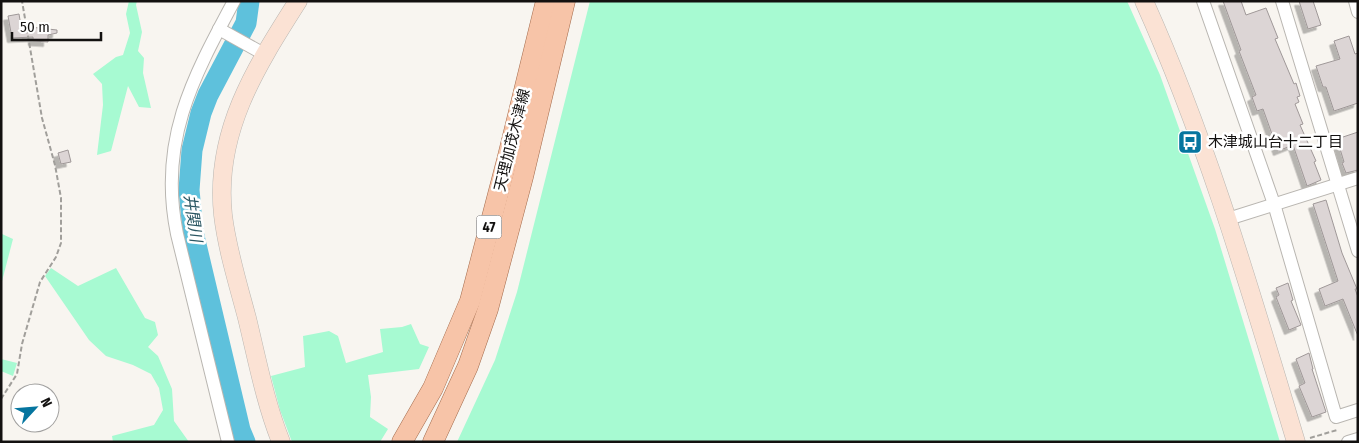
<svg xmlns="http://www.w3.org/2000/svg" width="1359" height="443" font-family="'Fira Sans Condensed','Noto Sans JP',sans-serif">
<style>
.green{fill:#a7fad2}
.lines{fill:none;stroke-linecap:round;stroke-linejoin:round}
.river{stroke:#5ec1dc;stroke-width:21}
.building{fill:#dcd5d5;stroke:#9f9898;filter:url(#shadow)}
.street-casing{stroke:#b9b6b1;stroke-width:14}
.secondary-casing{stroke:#b9b6b1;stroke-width:19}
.primary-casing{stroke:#a46c4d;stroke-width:21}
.path{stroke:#a19f9b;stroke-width:2;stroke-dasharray:5 2.5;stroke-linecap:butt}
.street{stroke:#fff;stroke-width:12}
.secondary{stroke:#fbe2d4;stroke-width:18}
.primary{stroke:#f7c4a8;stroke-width:20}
.labels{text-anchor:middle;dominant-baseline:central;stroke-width:5;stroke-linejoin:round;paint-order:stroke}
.shield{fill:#fff;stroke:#5a5858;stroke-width:1}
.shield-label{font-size:14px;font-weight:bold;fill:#131110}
.street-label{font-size:15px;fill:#131110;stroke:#fff}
.poi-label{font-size:15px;fill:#131110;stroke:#fff;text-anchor:start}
.water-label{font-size:16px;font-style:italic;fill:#2a5662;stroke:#fff}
</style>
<defs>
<filter id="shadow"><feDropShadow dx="-4.5" dy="4.5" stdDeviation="0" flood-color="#0004"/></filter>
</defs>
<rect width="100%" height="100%" fill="#f8f5f0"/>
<g class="green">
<path d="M129,1H137L136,5L142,32L138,51L144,58L143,73L151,108L139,107L128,86L111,151L97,155L103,105L102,84L93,74L116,57L123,55L130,33L126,14Z"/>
<path d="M590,1H1127L1160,75L1215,229L1280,442H457L495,360L517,292Z"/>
<path d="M2,234L13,239L1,285Z"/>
<path d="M51,268L78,286L116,268L145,318L155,322L158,335L148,347L158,356L172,389L174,421L189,442H113L112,436L154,425L163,410L159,388L151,374L133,365L106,356L89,340L45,276Z"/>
<path d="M411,324L420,344L429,347L419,369L368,375L371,397L370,417L388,429L380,442H292L280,410L271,376L305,367L303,336L329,331L338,336L346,363L383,352L380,329L402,327Z"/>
<path d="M1,359L17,363L13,376L1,371Z"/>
</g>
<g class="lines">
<path class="river" d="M245,442L240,430L193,232L189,190L192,150L201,113L208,95L246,23L249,1"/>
</g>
<g class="building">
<path d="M1223,1H1241L1246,15L1266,8L1278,38L1275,39L1294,84L1296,83L1300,96L1297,97L1299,102L1295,104L1303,124L1300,125L1316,161L1314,162L1321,180L1307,186L1293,145L1278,151L1263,109L1257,111L1252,97L1256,95L1239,51L1241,50Z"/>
<path d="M1299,1H1313L1321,25L1308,29Z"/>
<path d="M19,14L21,26L57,30V33L48,35V42L33,41V37L12,38L8,16Z"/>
<path d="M1349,36L1355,54L1358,53V103L1334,111L1326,87H1323L1316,66L1340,59L1334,41Z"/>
<path d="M1358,132V170L1346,173L1342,163L1344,162L1337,139Z"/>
<path d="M68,150L71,162L61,164L58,153Z"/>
<path d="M1326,200L1342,253L1357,289H1355L1358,297V336L1343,299L1325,306L1319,289L1338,281L1313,204Z"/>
<path d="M1288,283L1293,300L1291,301L1301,325L1289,330L1276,297L1279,295L1276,288Z"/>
<path d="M1309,353L1313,369H1312L1326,412L1312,417L1299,386L1305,383L1296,359Z"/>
</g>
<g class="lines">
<defs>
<g id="street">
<path d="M1203,1L1274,204L1336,417L1358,410"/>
<path d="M1282,1L1358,251"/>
<path d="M1355,1L1358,12"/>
<path d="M219,29L264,54"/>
<path d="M1228,219L1358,178"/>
<path d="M228,442L177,234C158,142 192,79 234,1"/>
<path d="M1348,442L1358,439"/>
</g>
<g id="secondary">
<path d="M1144,1C1208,143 1251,293 1296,442"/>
<path d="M281,442C265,402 257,359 247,318C238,284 227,249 223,215C214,132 256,67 298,1"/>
</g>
<g id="primary">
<path d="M402,442L433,388L470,301L507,160L546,1"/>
<path d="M433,442L468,366L488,309L523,177L565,1"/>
</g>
</defs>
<use href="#street" class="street-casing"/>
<use href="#secondary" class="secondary-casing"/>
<use href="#primary" class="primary-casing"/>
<g class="path">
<path d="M1,399L17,374L22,344L40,282L56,257L61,243V198L55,165L42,118L22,1"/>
<path d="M1310,438L1337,430"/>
</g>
<use href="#street" class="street"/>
<use href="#secondary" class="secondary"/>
<use href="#primary" class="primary"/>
</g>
<defs>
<symbol id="bus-square" viewBox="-11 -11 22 22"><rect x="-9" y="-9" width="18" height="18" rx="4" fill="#05759f" stroke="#fff"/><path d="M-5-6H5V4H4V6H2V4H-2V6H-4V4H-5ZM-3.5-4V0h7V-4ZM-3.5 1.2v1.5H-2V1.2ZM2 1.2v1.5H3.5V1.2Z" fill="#fff"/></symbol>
</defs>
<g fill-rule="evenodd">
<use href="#bus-square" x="1176" y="128" width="28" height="28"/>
</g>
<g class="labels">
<rect class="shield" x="476.5" y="215.5" width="25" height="23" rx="4"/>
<g class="shield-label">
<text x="489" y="227">47</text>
</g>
<g class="street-label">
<text transform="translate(512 140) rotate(-76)">天理加茂木津線</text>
</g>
<g class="poi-label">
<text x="1208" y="142">木津城山台十二丁目</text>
</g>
<g class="water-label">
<text transform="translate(193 218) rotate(82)">井関川</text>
</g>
</g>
<rect width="1359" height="443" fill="none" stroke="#131110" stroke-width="5"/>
<g transform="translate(35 408) rotate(64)"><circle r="24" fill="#ffffff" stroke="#a1a09f"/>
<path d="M0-4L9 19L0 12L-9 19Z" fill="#05759f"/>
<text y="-8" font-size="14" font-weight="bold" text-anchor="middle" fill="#131110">N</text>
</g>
<path d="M12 32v8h89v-8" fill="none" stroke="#131110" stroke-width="2.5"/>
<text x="20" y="32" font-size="15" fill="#131110" stroke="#ffffff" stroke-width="4" paint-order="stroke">50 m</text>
</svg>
